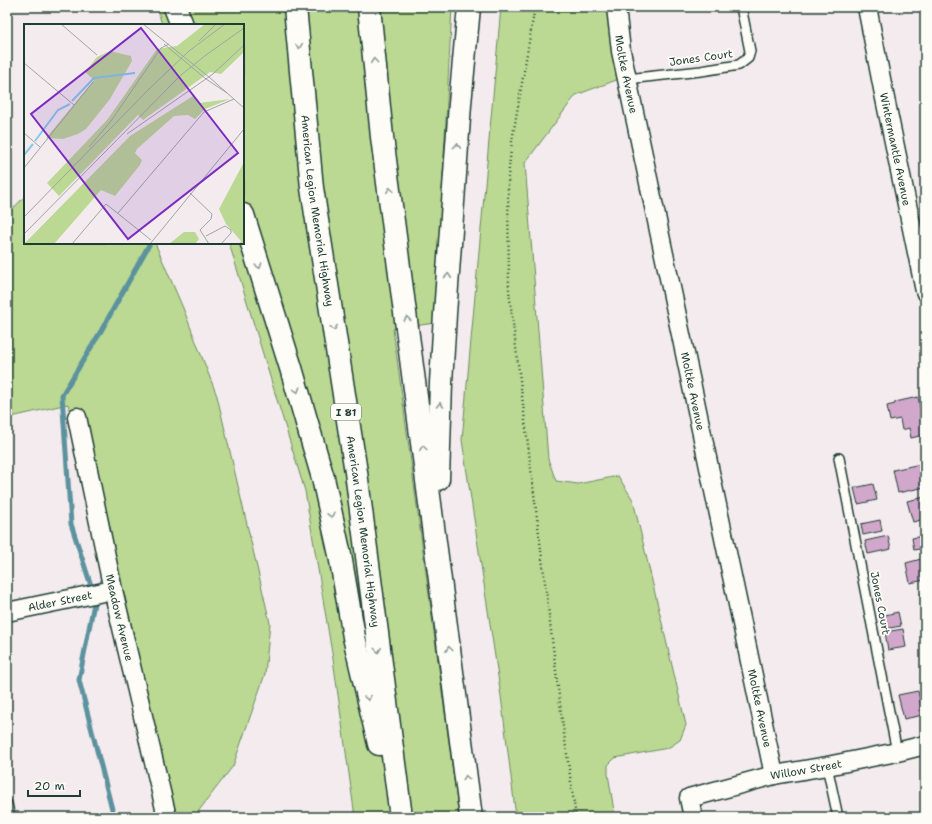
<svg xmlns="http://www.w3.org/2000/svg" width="932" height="824" font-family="'Shantell Sans',sans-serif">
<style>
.green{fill:#bbd992;stroke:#6d8b63}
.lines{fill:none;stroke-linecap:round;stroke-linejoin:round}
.stream{stroke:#5b929e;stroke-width:5}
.building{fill:#d2a7cc;stroke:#1f3d34}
.service-casing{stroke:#1f3d34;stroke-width:12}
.minor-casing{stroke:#1f3d34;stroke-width:21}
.motorway-casing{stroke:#1f3d34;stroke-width:25}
.path{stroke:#1f3d34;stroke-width:2.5;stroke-dasharray:1 3;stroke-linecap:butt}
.service{stroke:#fdfcf7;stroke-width:9}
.minor{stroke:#fdfcf7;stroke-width:18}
.motorway{stroke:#fdfcf7;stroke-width:22}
.oneway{stroke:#8e9c96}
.labels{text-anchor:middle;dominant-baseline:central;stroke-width:3.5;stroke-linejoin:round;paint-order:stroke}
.shield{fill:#fdfcf7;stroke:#62766e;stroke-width:1}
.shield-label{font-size:10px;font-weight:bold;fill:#1f3d34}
.street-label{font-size:11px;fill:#1f3d34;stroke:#fdfcf7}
.inset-river{fill:none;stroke:#83cae4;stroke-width:2}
.inset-road{fill:none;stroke:#9fa5a4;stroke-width:1}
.view{fill:#7b2cbf;fill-opacity:0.15;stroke:#7b2cbf;stroke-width:2}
.inset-edge{fill:none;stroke:#1f3d34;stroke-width:2}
</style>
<rect width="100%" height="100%" fill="#f4ebee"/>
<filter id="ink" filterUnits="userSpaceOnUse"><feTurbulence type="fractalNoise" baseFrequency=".025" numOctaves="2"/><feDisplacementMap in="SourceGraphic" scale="8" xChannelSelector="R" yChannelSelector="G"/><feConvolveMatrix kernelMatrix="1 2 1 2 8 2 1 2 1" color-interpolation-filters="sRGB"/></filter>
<g filter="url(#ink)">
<g class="green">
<path d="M157,7H452L435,323L393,329L459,817H355L333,659L305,491L229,243H243V25H162Z"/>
<path d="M501,7H609L619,79L576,95L525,163L548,459L556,481L578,484L618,476L633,500L686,725L680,740L668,748L615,758L608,765V774L615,817H516L501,696L462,440Z"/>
<path d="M25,196V243H155L183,308L217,396L270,623L265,674L233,766L194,817H160L68,404L7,418V215Z"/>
</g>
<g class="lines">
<path class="stream" d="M114,817L79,680L95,598L71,524L62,395L101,331L150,243"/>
</g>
<g class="building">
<path d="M918,397L924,426H922L924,435L911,438L909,428L902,430L900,419L890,421L887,406L895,404V402Z"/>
<path d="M925,463V487L898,493L893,470Z"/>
<path d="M873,484L877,500L858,504L854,488Z"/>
<path d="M925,497V519L913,522L907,501Z"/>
<path d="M880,520L882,531L863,535L861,524Z"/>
<path d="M888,536L891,549L868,554L865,541Z"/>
<path d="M925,536V548L914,550L912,538Z"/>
<path d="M925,558V580L910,583L906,563Z"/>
<path d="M925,593V615L921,594Z"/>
<path d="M898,612L901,626L884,629L881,616Z"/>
<path d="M903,629L906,647L888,650L885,632Z"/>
<path d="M918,691L923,715L904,719L898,695Z"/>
</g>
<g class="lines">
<defs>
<g id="service">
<path d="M627,79L701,71L739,65L748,58L750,51L741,7"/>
<path d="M839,458L897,752"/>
<path d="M827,766L838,817"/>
<path d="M7,804L10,817"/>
</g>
<g id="minor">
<path id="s1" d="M616,7L621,51L627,79L774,775"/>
<path id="s2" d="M867,7L883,89L925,291"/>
<path id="s3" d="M77,417L113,590L167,817"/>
<path id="s4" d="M7,612L113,590"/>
<path id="s5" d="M693,817L689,798L774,775L827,766L897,752L925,745"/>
</g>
<g id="motorway">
<path d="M175,7L182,25"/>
<path id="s6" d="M295,7L312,188L356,472L401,817"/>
<path d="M369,7L382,137L471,817"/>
<path d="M243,215L291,368L323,478L340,555L354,637L379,744"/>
<path d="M438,479L441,383L445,314L460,104L469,7"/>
</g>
</defs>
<use href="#service" class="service-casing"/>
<use href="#minor" class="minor-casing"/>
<use href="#motorway" class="motorway-casing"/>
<path class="path" d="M535,7L512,141L508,177L509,291L562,720L576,817"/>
<use href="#service" class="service"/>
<use href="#minor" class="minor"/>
<use href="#motorway" class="motorway"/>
</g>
<defs><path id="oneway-chevron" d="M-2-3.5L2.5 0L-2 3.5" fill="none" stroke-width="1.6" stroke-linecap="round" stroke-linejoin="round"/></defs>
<g class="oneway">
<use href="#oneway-chevron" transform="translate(299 46) rotate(84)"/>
<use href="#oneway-chevron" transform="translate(374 61) rotate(-95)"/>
<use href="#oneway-chevron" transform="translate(457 146) rotate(-86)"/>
<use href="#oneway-chevron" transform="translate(390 190) rotate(-98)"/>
<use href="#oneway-chevron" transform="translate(259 266) rotate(72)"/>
<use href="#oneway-chevron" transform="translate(448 276) rotate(-86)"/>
<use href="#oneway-chevron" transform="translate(407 319) rotate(-97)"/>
<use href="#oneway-chevron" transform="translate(334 328) rotate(81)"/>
<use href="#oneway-chevron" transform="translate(297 390) rotate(73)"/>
<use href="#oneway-chevron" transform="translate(440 405) rotate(-89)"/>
<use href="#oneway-chevron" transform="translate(423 448) rotate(-97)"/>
<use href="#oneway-chevron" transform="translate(331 515) rotate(78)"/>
<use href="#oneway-chevron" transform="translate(449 649) rotate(-97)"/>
<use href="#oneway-chevron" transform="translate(378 650) rotate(83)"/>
<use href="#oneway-chevron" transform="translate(368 698) rotate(76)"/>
<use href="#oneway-chevron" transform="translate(466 778) rotate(-98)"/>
</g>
</g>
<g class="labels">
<rect class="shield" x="331" y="404" width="30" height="16" rx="3"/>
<g class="shield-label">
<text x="346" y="412">I 81</text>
</g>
<g class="street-label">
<text transform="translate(701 58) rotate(-8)">Jones Court</text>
<text stroke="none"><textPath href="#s1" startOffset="68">Moltke Avenue</textPath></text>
<text stroke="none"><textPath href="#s2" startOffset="145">Wintermantle Avenue</textPath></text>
<text stroke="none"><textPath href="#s6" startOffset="205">American Legion Memorial Highway</textPath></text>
<text stroke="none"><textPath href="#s1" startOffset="392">Moltke Avenue</textPath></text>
<text stroke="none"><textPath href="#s6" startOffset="529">American Legion Memorial Highway</textPath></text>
<text stroke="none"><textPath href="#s4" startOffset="54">Alder Street</textPath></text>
<text transform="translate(880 603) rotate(79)">Jones Court</text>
<text stroke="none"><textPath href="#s3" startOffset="205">Meadow Avenue</textPath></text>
<text stroke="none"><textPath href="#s1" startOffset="716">Moltke Avenue</textPath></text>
<text stroke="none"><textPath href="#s5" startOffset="140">Willow Street</textPath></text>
</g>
</g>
<g transform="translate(24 24)">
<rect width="220" height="220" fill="#f4ebee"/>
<path d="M181,0H220V28L197,50L186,48L119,96L114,91L35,172L23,159L83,96L133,25L153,22ZM86,27L107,32L108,37L86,75L62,105L54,110L39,115L22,114L70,56L61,48L73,33ZM169,72L175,79L206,75L181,85L171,95L164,91L150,92L113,125L111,129L118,136L116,141L91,172L77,166L30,220H0L106,112ZM220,138V220H215L217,217L202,200L195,185ZM160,208H171L175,215L171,220H145Z" fill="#bbd992"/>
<path class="inset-river" d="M48,77L70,54L111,49M11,117L34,86L46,80M0,131L9,120"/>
<path class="inset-road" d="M37,0L73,31M119,0L185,53M175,17L192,0M140,20L182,55M0,39L50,81M185,53L220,84M182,55L203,69M0,109L16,123M103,110L189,50L220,21M65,123L87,97L137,24L145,20M0,144L69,58M166,169L188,190L187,195L176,206L185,220M94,189L180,88L210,75M0,193L124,66L165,27L201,0M0,210L157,51L182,31L220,4M182,212L201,202L207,206V209L197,220M48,220L82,180L127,216M126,220L220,105"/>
<path class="view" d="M117,4L214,129L104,215L7,90Z"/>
<rect width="220" height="220" class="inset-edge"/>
</g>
<rect width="932" height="824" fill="none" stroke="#fdfcf7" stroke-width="24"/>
<rect x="12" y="12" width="908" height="800" fill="none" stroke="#1f3d34" stroke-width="1.5" filter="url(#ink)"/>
<path d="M28 790v6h52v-6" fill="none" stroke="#1f3d34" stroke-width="2"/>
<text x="34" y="790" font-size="12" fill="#1f3d34" stroke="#fdfcf7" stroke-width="3" paint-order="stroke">20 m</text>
</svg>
